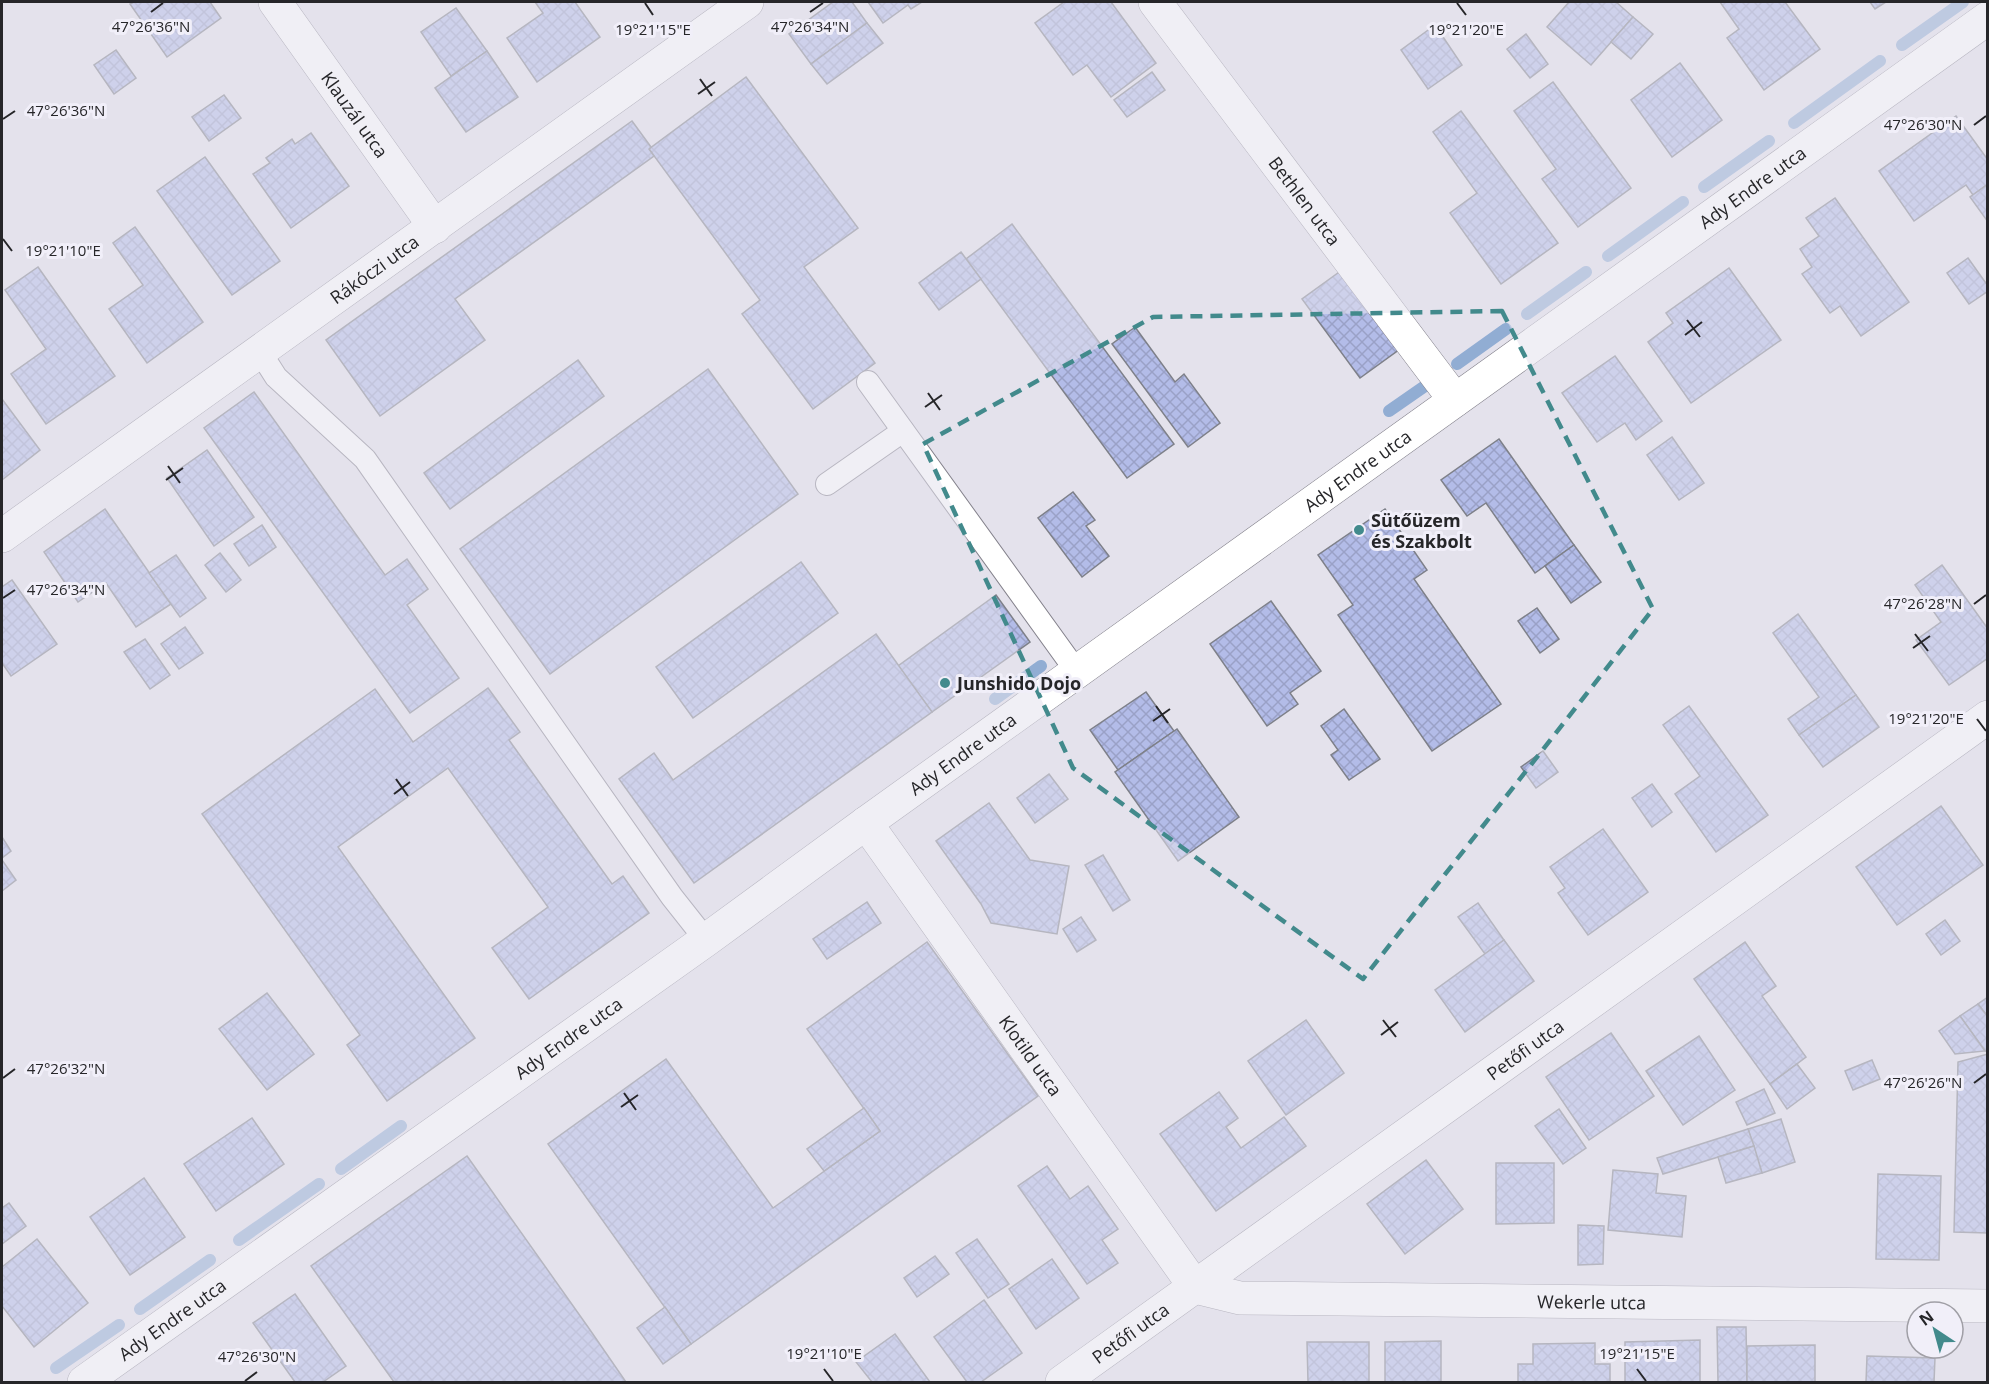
<svg xmlns="http://www.w3.org/2000/svg" width="1989" height="1384" font-family="'Open Sans',sans-serif">
<style>
.lines{fill:none;stroke-linecap:round;stroke-linejoin:round}
.stream{stroke:#91add3;stroke-width:12}
.building{fill:url(#building-cross-hatch);stroke:#7e8089;stroke-width:1.5}
.lane-casing{stroke:#84828c;stroke-width:24}
.street-casing{stroke:#84828c;stroke-width:34}
.lane{stroke:#fff;stroke-width:22}
.street{stroke:#fff;stroke-width:33}
.marked{fill:none;stroke:#428a8c;stroke-width:4.5;stroke-dasharray:12 8;stroke-linejoin:round}
.ticks{fill:none;stroke:#262629;stroke-width:2}
.poi-dot{fill:#428a8c;stroke:#f1eff9;stroke-width:2}
.labels{text-anchor:middle;dominant-baseline:central;stroke-width:6;stroke-linejoin:round;paint-order:stroke}
.street-label{font-size:18px;fill:#262629;stroke:#f1eff9}
.poi-label{font-size:18px;font-weight:bold;fill:#262629;stroke:#f1eff9;text-anchor:start}
.ticks-label{font-size:15px;text-anchor:middle;fill:#262629;stroke:#f1eff9;stroke-width:6;stroke-linejoin:round;paint-order:stroke}
</style>
<defs>
<pattern id="building-cross-hatch" width="8" height="8" patternUnits="userSpaceOnUse" patternTransform="scale(1.5)"><rect width="8" height="8" fill="#b3bce8"/><path d="M0 0l8 8M0 8l8-8" fill="none" stroke="#9aa1c7"/></pattern>
</defs>
<rect width="100%" height="100%" fill="#e4e2ec"/>
<g class="lines">
<g class="stream">
<path d="M1902,45L1963,2"/>
<path d="M1794,123L1880,61"/>
<path d="M1704,187L1769,141"/>
<path d="M1608,256L1683,202"/>
<path d="M1527,314L1586,272"/>
<path d="M1457,364L1506,329"/>
<path d="M1389,411L1425,386"/>
<path d="M995,699L1041,666"/>
<path d="M341,1169L401,1126"/>
<path d="M239,1240L319,1184"/>
<path d="M140,1309L210,1260"/>
<path d="M56,1368L119,1325"/>
</g>
</g>
<g class="building">
<path d="M134,2H210L221,18L167,57L130,4Z"/>
<path d="M535,2H575L600,37L537,82L507,38L543,13Z"/>
<path d="M833,2H852L867,23L811,64L789,34Z"/>
<path d="M868,2H922L911,9L908,5L883,23Z"/>
<path d="M1064,2H1111L1156,63L1111,97L1087,65L1073,75L1035,23Z"/>
<path d="M1569,2H1616L1633,17L1591,65L1547,27Z"/>
<path d="M1720,2H1785L1820,49L1764,90L1727,38L1739,29Z"/>
<path d="M1870,2H1886L1875,9Z"/>
<path d="M456,8L487,51L451,76L421,32Z"/>
<path d="M1633,17L1653,34L1631,59L1611,42Z"/>
<path d="M867,23L883,43L827,84L811,64Z"/>
<path d="M1435,25L1462,65L1428,89L1401,50Z"/>
<path d="M1526,34L1548,64L1530,78L1507,49Z"/>
<path d="M116,50L136,78L114,94L94,65Z"/>
<path d="M487,51L518,97L466,132L435,88Z"/>
<path d="M1680,63L1722,120L1672,157L1631,100Z"/>
<path d="M1152,72L1165,90L1127,117L1114,100Z"/>
<path d="M746,77L858,228L804,267L875,363L813,409L742,314L760,300L649,149Z"/>
<path d="M1553,82L1631,188L1578,227L1542,179L1556,169L1514,111Z"/>
<path d="M224,95L241,118L209,141L192,117Z"/>
<path d="M1461,111L1558,243L1501,284L1450,213L1477,193L1433,132Z"/>
<path d="M1956,116L1988,160V184L1973,195L1966,185L1914,221L1879,171Z"/>
<path d="M632,121L651,147L649,149L654,156L455,299L485,340L380,416L326,340Z"/>
<path d="M311,133L349,186L291,228L253,174L270,163L266,158L292,139L295,144Z"/>
<path d="M205,157L280,261L232,295L157,191Z"/>
<path d="M1988,184V222L1970,197Z"/>
<path d="M1835,198L1909,302L1861,336L1840,306L1830,313L1802,274L1812,267L1800,249L1819,236L1806,218Z"/>
<path d="M1012,224L1174,444L1127,478L966,259Z"/>
<path d="M135,227L203,322L147,363L109,309L143,285L113,243Z"/>
<path d="M961,252L981,279L939,310L919,283Z"/>
<path d="M1968,258L1988,286V291L1969,304L1947,273Z"/>
<path d="M38,267L115,376L46,424L11,374L46,349L5,290Z"/>
<path d="M1729,268L1781,340L1691,403L1648,342L1673,323L1666,313Z"/>
<path d="M1342,270L1400,349L1360,378L1302,299Z"/>
<path d="M1135,327L1175,382L1184,374L1220,423L1188,447L1112,344Z"/>
<path d="M1615,356L1662,421L1636,440L1625,423L1597,442L1562,393Z"/>
<path d="M578,360L604,396L450,509L424,473Z"/>
<path d="M708,369L798,494L550,674L460,549Z"/>
<path d="M254,392L385,575L407,559L428,589L407,605L459,678L410,713L204,428Z"/>
<path d="M2,399L40,450L2,480Z"/>
<path d="M1672,437L1704,483L1679,500L1647,455Z"/>
<path d="M1499,439L1574,545L1535,573L1486,503L1467,516L1441,480Z"/>
<path d="M207,450L254,517L214,546L167,478Z"/>
<path d="M1073,492L1095,520L1086,526L1109,556L1082,577L1038,518Z"/>
<path d="M105,509L171,604L136,627L106,583L78,602L44,552Z"/>
<path d="M1385,509L1427,570L1414,579L1501,704L1432,751L1338,615L1353,605L1318,555Z"/>
<path d="M262,525L276,547L249,566L234,544Z"/>
<path d="M1574,545L1601,582L1571,603L1545,566Z"/>
<path d="M220,553L241,580L226,592L205,565Z"/>
<path d="M176,555L206,598L180,617L149,573Z"/>
<path d="M801,562L838,613L693,718L656,667Z"/>
<path d="M1942,565L1988,629V658L1949,685L1916,640L1941,622L1915,585Z"/>
<path d="M12,580L57,644L11,676L2,663V587Z"/>
<path d="M996,595L1030,642L932,712L898,666Z"/>
<path d="M1271,601L1321,671L1290,693L1298,704L1267,726L1210,644Z"/>
<path d="M1537,608L1559,639L1540,653L1518,621Z"/>
<path d="M1798,614L1856,695L1799,735L1788,719L1819,697L1773,633Z"/>
<path d="M185,627L203,653L179,669L161,644Z"/>
<path d="M876,634L932,712L694,883L619,779L654,753L673,780Z"/>
<path d="M145,639L170,675L150,689L124,652Z"/>
<path d="M488,688L520,732L509,740L612,884L623,876L649,913L529,999L492,948L548,907L448,768L338,847L475,1038L387,1101L347,1045L360,1035L202,814L375,689L413,742Z"/>
<path d="M1146,692L1174,731L1118,770L1090,730Z"/>
<path d="M1856,695L1879,727L1823,767L1799,735Z"/>
<path d="M1689,706L1768,815L1716,852L1675,794L1700,776L1663,725Z"/>
<path d="M1344,709L1380,759L1349,780L1331,755L1338,750L1321,726Z"/>
<path d="M1177,729L1239,817L1178,861L1115,772Z"/>
<path d="M1543,751L1558,772L1536,788L1521,767Z"/>
<path d="M1049,774L1068,799L1035,823L1017,798Z"/>
<path d="M1652,784L1672,812L1652,827L1632,798Z"/>
<path d="M989,803L1030,860L1069,866L1057,934L991,923L981,904L936,841Z"/>
<path d="M1941,806L1983,865L1897,925L1856,867Z"/>
<path d="M1603,829L1648,892L1588,935L1558,893L1565,888L1550,867Z"/>
<path d="M2,837L11,851L2,858Z"/>
<path d="M1103,855L1130,900L1113,911L1085,865Z"/>
<path d="M2,860L16,880L2,891Z"/>
<path d="M867,902L881,923L827,959L813,939Z"/>
<path d="M1478,903L1504,940L1485,954L1458,917Z"/>
<path d="M1081,917L1096,940L1077,952L1063,929Z"/>
<path d="M1945,920L1960,941L1941,955L1926,934Z"/>
<path d="M1504,940L1534,981L1465,1032L1435,990Z"/>
<path d="M927,942L1038,1096L691,1344L548,1144L666,1059L773,1208L880,1131L807,1029Z"/>
<path d="M1745,942L1776,986L1762,996L1806,1057L1770,1084L1694,979Z"/>
<path d="M267,993L314,1054L267,1090L219,1029Z"/>
<path d="M1988,997V1017L1978,1004Z"/>
<path d="M1978,1004L1988,1017V1051H1985L1960,1016Z"/>
<path d="M1960,1016L1985,1051L1955,1054L1939,1031Z"/>
<path d="M1306,1020L1344,1073L1286,1115L1248,1061Z"/>
<path d="M1611,1033L1654,1096L1589,1140L1546,1077Z"/>
<path d="M1699,1036L1735,1090L1683,1125L1646,1071Z"/>
<path d="M1988,1054V1233L1954,1232L1958,1062Z"/>
<path d="M1872,1060L1880,1079L1853,1090L1845,1071Z"/>
<path d="M1797,1064L1815,1088L1787,1109L1770,1084Z"/>
<path d="M1764,1089L1775,1113L1747,1125L1736,1102Z"/>
<path d="M1219,1092L1238,1118L1226,1127L1241,1148L1284,1117L1306,1146L1216,1211L1160,1134Z"/>
<path d="M864,1108L880,1131L824,1171L807,1149Z"/>
<path d="M1559,1109L1586,1148L1563,1164L1535,1126Z"/>
<path d="M252,1118L284,1164L216,1211L184,1164Z"/>
<path d="M1781,1119L1795,1162L1762,1173L1748,1129Z"/>
<path d="M1748,1129L1754,1146L1663,1174L1657,1158Z"/>
<path d="M1754,1146L1762,1173L1726,1183L1718,1157Z"/>
<path d="M467,1156L588,1327L626,1382H394L311,1266Z"/>
<path d="M1426,1160L1463,1209L1405,1254L1367,1204Z"/>
<path d="M1496,1163H1554V1223L1496,1224Z"/>
<path d="M1047,1166L1070,1199L1088,1186L1118,1229L1102,1240L1118,1263L1087,1284L1018,1186Z"/>
<path d="M1613,1170L1658,1174L1656,1193L1686,1196L1682,1237L1608,1230Z"/>
<path d="M1878,1174L1941,1176L1939,1260L1876,1259Z"/>
<path d="M144,1178L185,1237L130,1275L90,1217Z"/>
<path d="M9,1203L26,1226L2,1244V1208Z"/>
<path d="M1578,1225L1604,1226L1603,1264L1578,1265Z"/>
<path d="M37,1239L88,1303L34,1347L2,1306V1267Z"/>
<path d="M977,1239L1009,1284L988,1298L956,1253Z"/>
<path d="M935,1256L949,1274L917,1297L904,1278Z"/>
<path d="M1052,1259L1079,1298L1036,1329L1009,1289Z"/>
<path d="M295,1294L346,1366L323,1382H295L253,1323Z"/>
<path d="M984,1300L1022,1353L981,1382H967L934,1337Z"/>
<path d="M665,1307L691,1344L663,1364L637,1328Z"/>
<path d="M1717,1327H1746L1747,1382H1718Z"/>
<path d="M895,1334L930,1382H872L856,1362Z"/>
<path d="M1700,1340V1382H1625V1342Z"/>
<path d="M1441,1341V1382H1385V1342Z"/>
<path d="M1307,1342H1369V1382H1308Z"/>
<path d="M1595,1343V1364H1610V1382H1518V1364H1533V1344Z"/>
<path d="M1815,1345V1382H1747V1346Z"/>
<path d="M1867,1356L1935,1358L1934,1382H1866Z"/>
</g>
<g class="lines">
<defs>
<g id="lane">
<path d="M260,352L276,377L365,459L672,897L706,940"/>
<path d="M868,382L1077,672"/>
<path d="M827,484L903,431"/>
</g>
<g id="street">
<path id="s1" d="M275,2L435,227"/>
<path id="s2" d="M1155,2L1455,400"/>
<path id="s3" d="M2,536L747,2"/>
<path id="s4" d="M866,823L1195,1287"/>
<path id="s5" d="M1195,1287L1240,1298L1988,1306"/>
<path id="s6" d="M84,1382L706,940L866,823L1988,18"/>
<path id="s7" d="M1062,1382L1988,717"/>
</g>
</defs>
<use href="#lane" class="lane-casing"/>
<use href="#street" class="street-casing"/>
<use href="#lane" class="lane"/>
<use href="#street" class="street"/>
</g>
<path d="M0 0H1989V1384H0ZM1502,311L1653,609L1363,979L1073,768L923,444L1153,317Z" fill="#e4e2ec" fill-opacity=".55" fill-rule="evenodd"/>
<path class="marked" d="M1502,311L1653,609L1363,979L1073,768L923,444L1153,317Z"/>
<path class="ticks" d="M645,3L653,15M1457,3L1466,15M151,12L163,3M810,12L823,3M700,79L712,96M698,94L715,82M3,119L15,111M1974,125L1986,116M3,239L12,251M1687,320L1700,337M1685,335L1702,322M928,393L940,410M925,407L942,395M168,466L180,483M166,480L183,468M3,598L15,590M1974,604L1986,595M1915,634L1928,651M1913,648L1930,636M1156,706L1168,723M1977,719L1986,731M1153,721L1170,709M396,779L408,796M394,794L410,782M1383,1020L1396,1037M1381,1035L1398,1022M3,1078L15,1069M1974,1083L1986,1074M624,1093L636,1110M621,1107L638,1095M824,1369L833,1381M1637,1369L1646,1381M245,1381L257,1372"/>
<g class="poi-dot">
<circle cx="1359" cy="530" r="6"/>
<circle cx="945" cy="683" r="6"/>
</g>
<g class="labels">
<g class="street-label">
<text stroke="none"><textPath href="#s1" startOffset="138">Klauzál utca</textPath></text>
<text stroke="none"><textPath href="#s6" startOffset="2052">Ady Endre utca</textPath></text>
<text stroke="none"><textPath href="#s2" startOffset="249">Bethlen utca</textPath></text>
<text stroke="none"><textPath href="#s3" startOffset="458">Rákóczi utca</textPath></text>
<text stroke="none"><textPath href="#s6" startOffset="1566">Ady Endre utca</textPath></text>
<text stroke="none"><textPath href="#s6" startOffset="1080">Ady Endre utca</textPath></text>
<text stroke="none"><textPath href="#s6" startOffset="594">Ady Endre utca</textPath></text>
<text stroke="none"><textPath href="#s7" startOffset="570">Petőfi utca</textPath></text>
<text stroke="none"><textPath href="#s4" startOffset="285">Klotild utca</textPath></text>
<text stroke="none"><textPath href="#s5" startOffset="398">Wekerle utca</textPath></text>
<text stroke="none"><textPath href="#s6" startOffset="108">Ady Endre utca</textPath></text>
<text stroke="none"><textPath href="#s7" startOffset="84">Petőfi utca</textPath></text>
</g>
<g class="poi-label">
<text x="1371" y="520">Sütőüzem<tspan x="1371" dy="21">és Szakbolt</tspan></text>
<text x="957" y="683">Junshido Dojo</text>
</g>
</g>
<g class="ticks-label">
<text x="151" y="32">47°26'36"N</text>
<text x="810" y="32">47°26'34"N</text>
<text x="653" y="35">19°21'15"E</text>
<text x="1466" y="35">19°21'20"E</text>
<text x="66" y="116">47°26'36"N</text>
<text x="1923" y="130">47°26'30"N</text>
<text x="63" y="256">19°21'10"E</text>
<text x="66" y="595">47°26'34"N</text>
<text x="1923" y="609">47°26'28"N</text>
<text x="1926" y="724">19°21'20"E</text>
<text x="66" y="1074">47°26'32"N</text>
<text x="1923" y="1088">47°26'26"N</text>
<text x="824" y="1359">19°21'10"E</text>
<text x="1637" y="1359">19°21'15"E</text>
<text x="257" y="1362">47°26'30"N</text>
</g>
<rect width="1989" height="1384" fill="none" stroke="#262629" stroke-width="6"/>
<g transform="translate(1935 1330) rotate(324)"><circle r="28" fill="#f1eff9" stroke="#a09fa6" stroke-width="1.5"/>
<path d="M0-4.5L10 22L0 15L-10 22Z" fill="#428a8c"/>
<text y="-9" font-size="16" font-weight="bold" text-anchor="middle" fill="#262629">N</text>
</g>
</svg>
